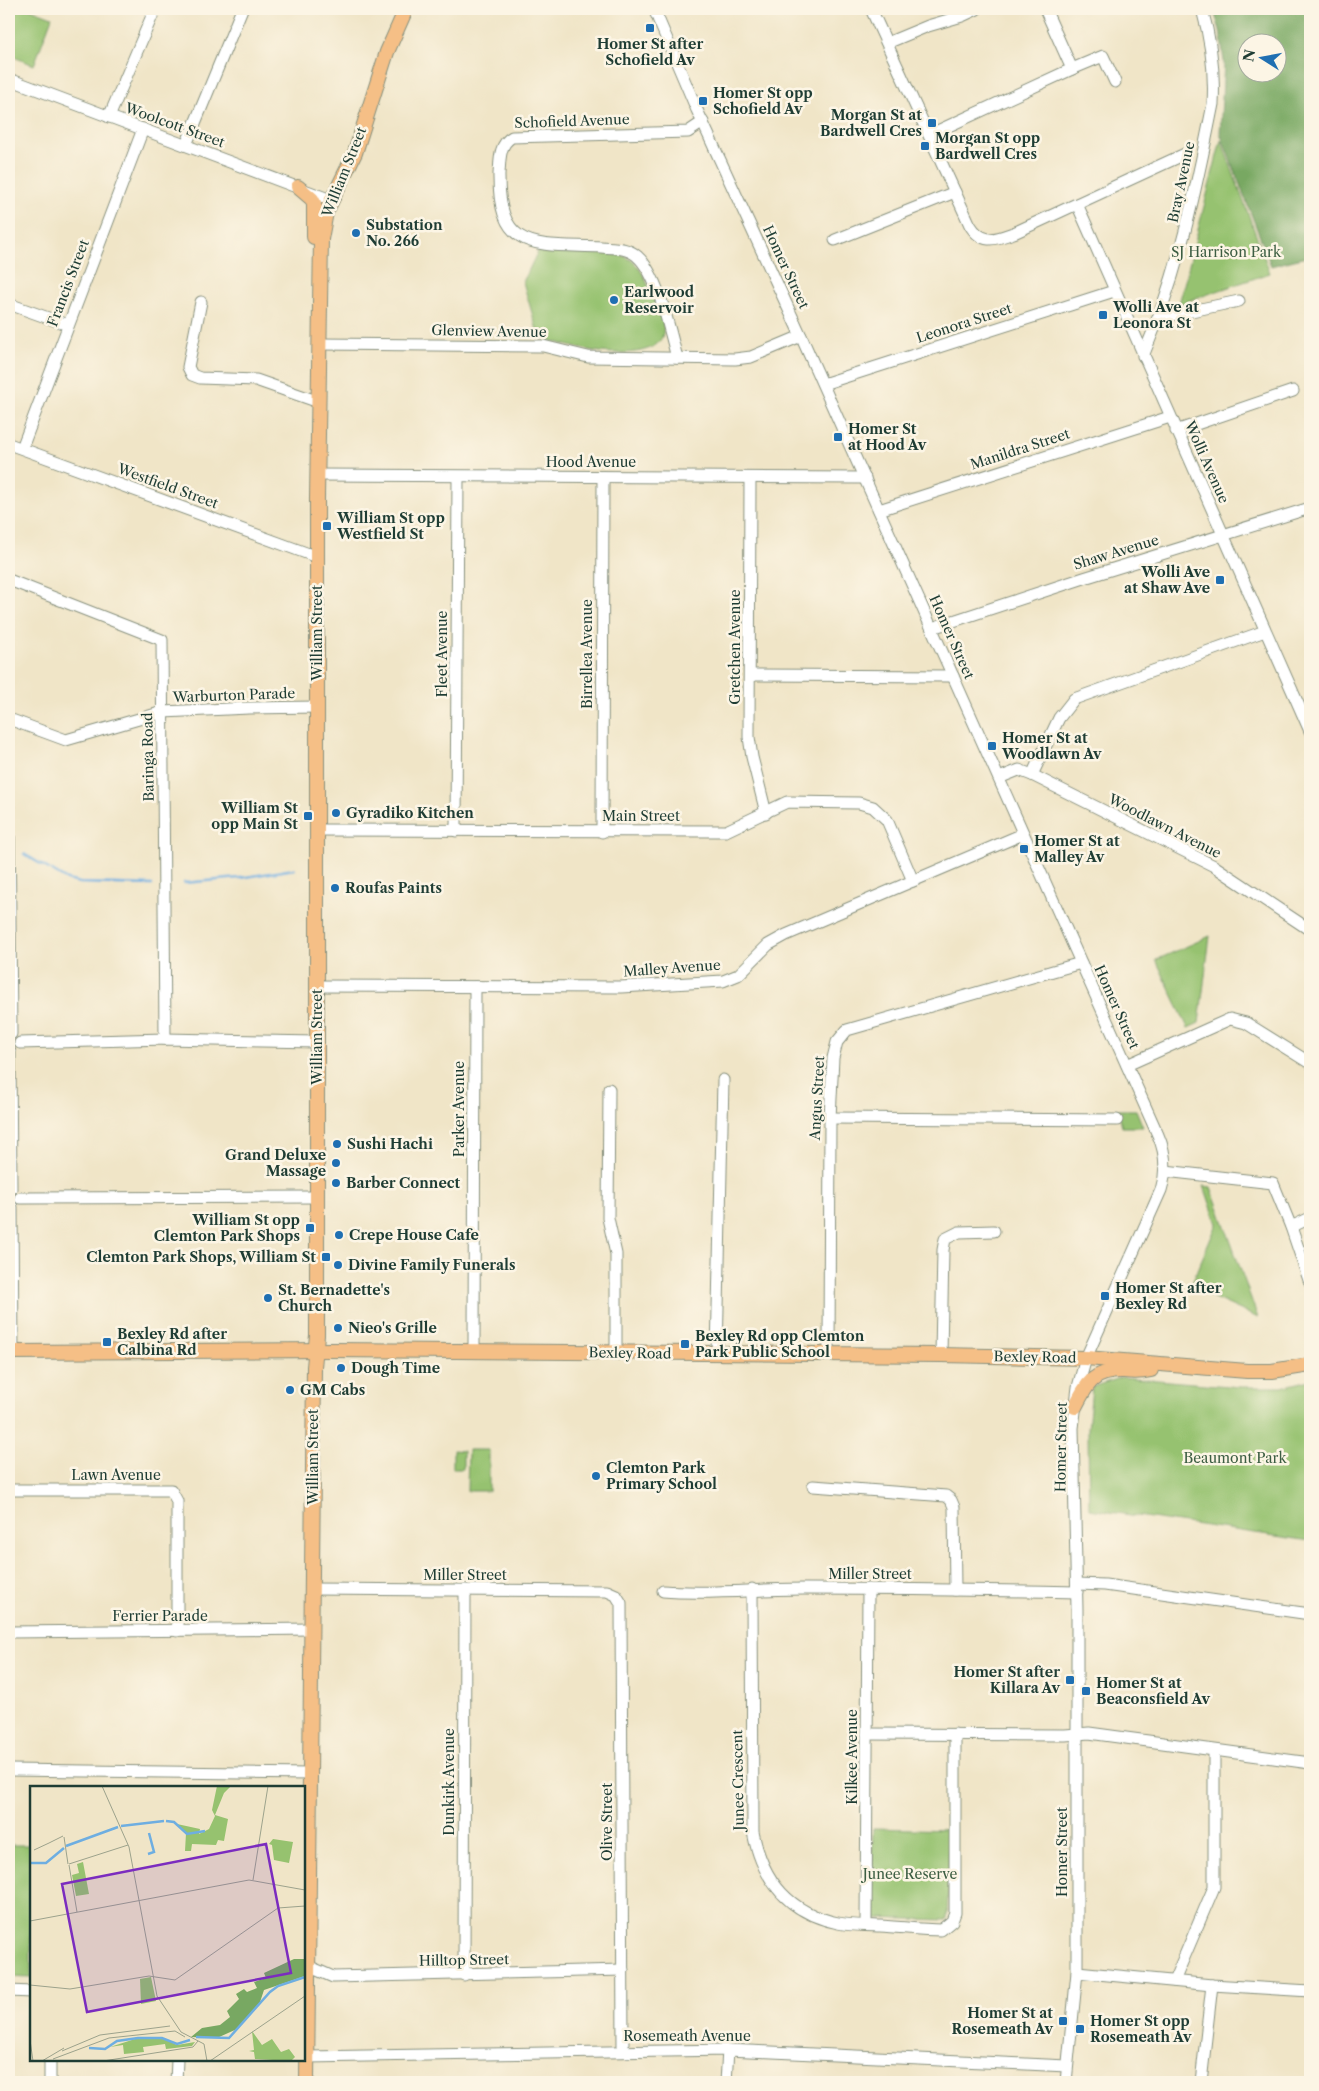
<svg xmlns="http://www.w3.org/2000/svg" width="1319" height="2091" font-family="'Libre Caslon Text',serif">
<style>
.green{fill:#96c26f;stroke:#5a8052}
.forest{fill:#78a862;stroke:#4c724b;fill-rule:evenodd}
.lines{fill:none;stroke-linecap:round;stroke-linejoin:round}
.stream{stroke:#6eaee1;stroke-width:2.5}
.minor-casing{stroke:#88917e;stroke-width:13}
.major-casing{stroke:#88917e;stroke-width:16}
.minor{stroke:#fff;stroke-width:11}
.major{stroke:#f5bf86;stroke-width:14}
.poi-dot{fill:#1f6fb2;stroke:#fcf5e5;stroke-width:2}
.labels{text-anchor:middle;dominant-baseline:central;stroke-width:5;stroke-linejoin:round;paint-order:stroke}
.poi-label{font-size:14px;font-weight:bold;fill:#1f3d34;stroke:#fcf5e5;text-anchor:start}
.street-label{font-size:14px;fill:#1f3d34;stroke:#fcf5e5}
.park-label{font-size:14px;fill:#3d5e43;stroke:#fcf5e5}
.inset-river{fill:none;stroke:#6eaee1;stroke-width:2.5}
.inset-road{fill:none;stroke:#9ca28c;stroke-width:1}
.view{fill:#7b2cbf;fill-opacity:0.15;stroke:#7b2cbf;stroke-width:2.5}
.inset-edge{fill:none;stroke:#1f3d34;stroke-width:2.5}
</style>
<rect width="100%" height="100%" fill="#fcf5e5"/>
<filter id="ink" filterUnits="userSpaceOnUse"><feTurbulence type="fractalNoise" baseFrequency=".02" numOctaves="2"/><feDisplacementMap in="SourceGraphic" scale="10" xChannelSelector="R" yChannelSelector="G"/><feConvolveMatrix kernelMatrix="1 2 1 2 8 2 1 2 1" color-interpolation-filters="sRGB"/></filter>
<filter id="wash" filterUnits="userSpaceOnUse"><feTurbulence type="fractalNoise" baseFrequency=".0096" numOctaves="4" result="noise"/><feDisplacementMap in="SourceGraphic" scale="20" xChannelSelector="R" yChannelSelector="G"/><feGaussianBlur stdDeviation="1.12" result="paint"/><feColorMatrix in="noise" values="0 0 0 0 0 0 0 0 0 0 0 0 0 0 0 0 0 1.4 0 .05"/><feComposite in="paint" operator="in"/></filter>
<g filter="url(#wash)">
<rect width="100%" height="100%" fill="#f0e5c7"/>
<g class="green">
<path d="M9,9H31L52,17L34,65L9,55Z"/>
<path d="M1221,140L1270,273L1179,304Z"/>
<path d="M538,251C557,252 611,250 626,257C641,264 647,283 653,297C657,308 666,321 663,334C659,358 606,354 588,350C571,347 555,342 539,337L523,282Z"/>
<path d="M1210,936L1199,1023L1188,1028L1156,960Z"/>
<path d="M1118,1110H1136L1143,1127H1122Z"/>
<path d="M1204,1186L1211,1187L1258,1318L1190,1287L1217,1224Z"/>
<path d="M1122,1377L1240,1387H1282L1310,1380V1541L1089,1509L1088,1430L1092,1387Z"/>
<path d="M453,1450L463,1451V1469H453Z"/>
<path d="M468,1450H489V1491H467Z"/>
<path d="M873,1828L950,1830L947,1920L871,1918Z"/>
<path d="M9,1845H31V1978L9,1977Z"/>
</g>
<path class="forest" d="M1213,9H1310V256L1271,266L1220,133L1224,63L1220,30ZM1246,42H1276V72H1246Z"/>
<g class="lines">
<g class="stream">
<path d="M24,854L67,880L80,883L152,885"/>
<path d="M184,883L240,878L294,869"/>
</g>
</g>
</g>
<g filter="url(#ink)">
<g class="lines">
<defs>
<g id="minor">
<path d="M654,9L697,110L801,336L1158,1135C1166,1153 1167,1171 1161,1190L1086,1358L1078,1387L1073,1428L1077,1609V1972L1066,2082"/>
<path d="M871,9L970,225C983,246 996,239 1016,232L1185,154"/>
<path d="M887,43L928,26L962,16L977,9"/>
<path d="M1072,69L1103,56L1115,82"/>
<path d="M9,79L331,200"/>
<path d="M109,117L155,9"/>
<path d="M929,135L1072,69L1045,9"/>
<path d="M186,145L242,9"/>
<path d="M1077,204L1310,731"/>
<path d="M835,240L955,192"/>
<path d="M201,302L188,367L192,375L200,378L256,380L319,402"/>
<path d="M9,304L68,325"/>
<path d="M1158,318L1239,301"/>
<path d="M320,344L543,346L588,357L735,359L751,357L801,336"/>
<path d="M1143,356C1178,275 1196,190 1213,104C1215,71 1211,41 1202,9"/>
<path d="M677,358C670,331 658,274 637,256C627,247 613,248 601,247C538,244 498,254 499,174C500,160 499,144 512,137L688,132L703,122"/>
<path d="M823,384L1114,291"/>
<path d="M1176,431L1293,391"/>
<path d="M9,444L317,557"/>
<path d="M22,448L143,129"/>
<path d="M317,475L865,478"/>
<path d="M750,478L749,737L752,757L766,813"/>
<path d="M879,510L1170,417"/>
<path d="M9,580L162,640L165,1039"/>
<path d="M932,628L1084,578L1310,508"/>
<path d="M750,675L953,676"/>
<path d="M9,719L66,740L163,712L249,708L317,707"/>
<path d="M1032,775L1059,718L1074,699L1265,631"/>
<path d="M999,778L1019,770L1032,775L1214,866L1310,930"/>
<path d="M9,808L11,1034"/>
<path d="M317,830L726,831L787,802L859,803L873,807L887,820L913,881"/>
<path d="M456,831L458,477"/>
<path d="M602,832L603,477"/>
<path d="M317,986L621,987L723,981L738,975L768,945L786,935L1023,834"/>
<path d="M20,1043L165,1039L317,1042"/>
<path d="M10,1052L11,1189"/>
<path d="M1127,1065L1230,1019L1246,1023L1310,1063"/>
<path d="M609,1089L608,1218L616,1254V1352"/>
<path d="M830,1118L1117,1120"/>
<path d="M1165,1171L1273,1183L1291,1227L1310,1283"/>
<path d="M20,1198L317,1197"/>
<path d="M12,1207L13,1352"/>
<path d="M1291,1227L1310,1218"/>
<path d="M474,1351L475,987"/>
<path d="M717,1354L723,1080"/>
<path d="M829,1354L830,1118L833,1058L837,1042L847,1030L1081,963"/>
<path d="M941,1355L943,1250L945,1239L959,1232L994,1231"/>
<path d="M813,1486L946,1496L951,1500L954,1507L955,1590"/>
<path d="M9,1490H171L177,1501V1631"/>
<path d="M1077,1584L1105,1585L1310,1614"/>
<path d="M312,1589L607,1591L616,1595L621,1603L623,2051"/>
<path d="M752,1589L753,1832C762,1879 788,1913 838,1923C852,1926 866,1925 880,1926C900,1927 921,1930 941,1930L952,1921L955,1913V1734"/>
<path d="M663,1591C710,1595 757,1589 804,1589C895,1589 986,1590 1077,1592"/>
<path d="M9,1632L312,1629"/>
<path d="M867,1734L1065,1735L1089,1733L1310,1763"/>
<path d="M9,1770L310,1774"/>
<path d="M866,1925L868,1589"/>
<path d="M308,1966L333,1977L623,1970"/>
<path d="M1077,1972L1212,1985L1310,1991"/>
<path d="M464,1975L465,1590"/>
<path d="M1174,1981L1214,1887V1751"/>
<path d="M9,1991L31,1992"/>
<path d="M307,2057L728,2050L1067,2066"/>
<path d="M50,2082V2060"/>
<path d="M176,2082L177,2060"/>
<path d="M726,2082L728,2050"/>
<path d="M1201,2082L1212,1985"/>
</g>
<g id="major">
<path d="M298,187L312,199L314,203V237"/>
<path d="M9,1352L333,1350L941,1355L1086,1358L1247,1371H1272L1310,1365"/>
<path d="M1075,1407C1087,1383 1094,1370 1124,1371C1132,1372 1142,1372 1151,1370"/>
<path d="M307,2082L314,1367L317,1335V498L321,239L326,212L355,153L387,52L406,9"/>
</g>
</defs>
<use href="#minor" class="minor-casing"/>
<use href="#major" class="major-casing"/>
<use href="#minor" class="minor"/>
<use href="#major" class="major"/>
</g>
</g>
<g class="poi-dot">
<rect x="645" y="23" width="10" height="10" rx="2.5"/>
<rect x="698" y="96" width="10" height="10" rx="2.5"/>
<rect x="927" y="118" width="10" height="10" rx="2.5"/>
<rect x="920" y="141" width="10" height="10" rx="2.5"/>
<circle cx="356" cy="233" r="5"/>
<circle cx="614" cy="300" r="5"/>
<rect x="1098" y="310" width="10" height="10" rx="2.5"/>
<rect x="833" y="432" width="10" height="10" rx="2.5"/>
<rect x="322" y="521" width="10" height="10" rx="2.5"/>
<rect x="1215" y="575" width="10" height="10" rx="2.5"/>
<rect x="987" y="741" width="10" height="10" rx="2.5"/>
<circle cx="336" cy="813" r="5"/>
<rect x="303" y="811" width="10" height="10" rx="2.5"/>
<rect x="1019" y="844" width="10" height="10" rx="2.5"/>
<circle cx="335" cy="888" r="5"/>
<circle cx="337" cy="1144" r="5"/>
<circle cx="336" cy="1163" r="5"/>
<circle cx="336" cy="1183" r="5"/>
<rect x="305" y="1223" width="10" height="10" rx="2.5"/>
<circle cx="339" cy="1235" r="5"/>
<rect x="321" y="1252" width="10" height="10" rx="2.5"/>
<circle cx="338" cy="1265" r="5"/>
<rect x="1100" y="1291" width="10" height="10" rx="2.5"/>
<circle cx="268" cy="1298" r="5"/>
<circle cx="338" cy="1328" r="5"/>
<rect x="102" y="1337" width="10" height="10" rx="2.5"/>
<rect x="680" y="1339" width="10" height="10" rx="2.5"/>
<circle cx="341" cy="1368" r="5"/>
<circle cx="290" cy="1390" r="5"/>
<circle cx="596" cy="1476" r="5"/>
<rect x="1065" y="1675" width="10" height="10" rx="2.5"/>
<rect x="1081" y="1686" width="10" height="10" rx="2.5"/>
<rect x="1058" y="2016" width="10" height="10" rx="2.5"/>
<rect x="1075" y="2024" width="10" height="10" rx="2.5"/>
</g>
<g class="labels">
<g class="poi-label">
<text x="650" y="44" text-anchor="middle">Homer St after<tspan x="650" dy="16">Schofield Av</tspan></text>
<text x="713" y="93">Homer St opp<tspan x="713" dy="16">Schofield Av</tspan></text>
<text x="922" y="115" text-anchor="end">Morgan St at<tspan x="922" dy="16">Bardwell Cres</tspan></text>
<text x="935" y="138">Morgan St opp<tspan x="935" dy="16">Bardwell Cres</tspan></text>
<text x="366" y="225">Substation<tspan x="366" dy="16">No. 266</tspan></text>
<text x="624" y="292">Earlwood<tspan x="624" dy="16">Reservoir</tspan></text>
<text x="1113" y="307">Wolli Ave at<tspan x="1113" dy="16">Leonora St</tspan></text>
<text x="848" y="429">Homer St<tspan x="848" dy="16">at Hood Av</tspan></text>
<text x="337" y="518">William St opp<tspan x="337" dy="16">Westfield St</tspan></text>
<text x="1210" y="572" text-anchor="end">Wolli Ave<tspan x="1210" dy="16">at Shaw Ave</tspan></text>
<text x="1002" y="738">Homer St at<tspan x="1002" dy="16">Woodlawn Av</tspan></text>
<text x="298" y="808" text-anchor="end">William St<tspan x="298" dy="16">opp Main St</tspan></text>
<text x="346" y="813">Gyradiko Kitchen</text>
<text x="1034" y="841">Homer St at<tspan x="1034" dy="16">Malley Av</tspan></text>
<text x="345" y="888">Roufas Paints</text>
<text x="347" y="1144">Sushi Hachi</text>
<text x="326" y="1155" text-anchor="end">Grand Deluxe<tspan x="326" dy="16">Massage</tspan></text>
<text x="346" y="1183">Barber Connect</text>
<text x="300" y="1220" text-anchor="end">William St opp<tspan x="300" dy="16">Clemton Park Shops</tspan></text>
<text x="349" y="1235">Crepe House Cafe</text>
<text x="316" y="1257" text-anchor="end">Clemton Park Shops, William St</text>
<text x="348" y="1265">Divine Family Funerals</text>
<text x="1115" y="1288">Homer St after<tspan x="1115" dy="16">Bexley Rd</tspan></text>
<text x="278" y="1290">St. Bernadette's<tspan x="278" dy="16">Church</tspan></text>
<text x="348" y="1328">Nieo's Grille</text>
<text x="117" y="1334">Bexley Rd after<tspan x="117" dy="16">Calbina Rd</tspan></text>
<text x="695" y="1336">Bexley Rd opp Clemton<tspan x="695" dy="16">Park Public School</tspan></text>
<text x="351" y="1368">Dough Time</text>
<text x="300" y="1390">GM Cabs</text>
<text x="606" y="1468">Clemton Park<tspan x="606" dy="16">Primary School</tspan></text>
<text x="1060" y="1672" text-anchor="end">Homer St after<tspan x="1060" dy="16">Killara Av</tspan></text>
<text x="1096" y="1683">Homer St at<tspan x="1096" dy="16">Beaconsfield Av</tspan></text>
<text x="1053" y="2013" text-anchor="end">Homer St at<tspan x="1053" dy="16">Rosemeath Av</tspan></text>
<text x="1090" y="2021">Homer St opp<tspan x="1090" dy="16">Rosemeath Av</tspan></text>
</g>
<g class="street-label">
<text transform="translate(572 121) rotate(-2)">Schofield Avenue</text>
<text transform="translate(175 125) rotate(20)">Woolcott Street</text>
<text transform="translate(344 172) rotate(-68)">William Street</text>
<text transform="translate(1181 182) rotate(-78)">Bray Avenue</text>
<text transform="translate(786 267) rotate(65)">Homer Street</text>
<text transform="translate(68 283) rotate(-69)">Francis Street</text>
<text transform="translate(964 323) rotate(-18)">Leonora Street</text>
<text transform="translate(489 331) rotate(1)">Glenview Avenue</text>
<text transform="translate(1020 449) rotate(-18)">Manildra Street</text>
<text x="591" y="462">Hood Avenue</text>
<text transform="translate(1207 462) rotate(66)">Wolli Avenue</text>
<text transform="translate(168 486) rotate(20)">Westfield Street</text>
<text transform="translate(1116 552) rotate(-17)">Shaw Avenue</text>
<text transform="translate(317 633) rotate(-90)">William Street</text>
<text transform="translate(952 637) rotate(66)">Homer Street</text>
<text transform="translate(735 647) rotate(-90)">Gretchen Avenue</text>
<text transform="translate(442 654) rotate(-90)">Fleet Avenue</text>
<text transform="translate(587 654) rotate(-90)">Birrellea Avenue</text>
<text transform="translate(234 695) rotate(-2)">Warburton Parade</text>
<text transform="translate(148 757) rotate(-91)">Baringa Road</text>
<text x="641" y="816">Main Street</text>
<text transform="translate(1165 826) rotate(27)">Woodlawn Avenue</text>
<text transform="translate(672 968) rotate(-4)">Malley Avenue</text>
<text transform="translate(1117 1007) rotate(66)">Homer Street</text>
<text transform="translate(317 1037) rotate(-90)">William Street</text>
<text transform="translate(817 1098) rotate(-87)">Angus Street</text>
<text transform="translate(459 1109) rotate(-90)">Parker Avenue</text>
<text transform="translate(630 1353) rotate(1)">Bexley Road</text>
<text transform="translate(1035 1357) rotate(1)">Bexley Road</text>
<text transform="translate(1061 1447) rotate(-89)">Homer Street</text>
<text transform="translate(313 1457) rotate(-90)">William Street</text>
<text x="116" y="1475">Lawn Avenue</text>
<text x="870" y="1574">Miller Street</text>
<text x="465" y="1575">Miller Street</text>
<text x="160" y="1616">Ferrier Parade</text>
<text transform="translate(852 1757) rotate(-90)">Kilkee Avenue</text>
<text transform="translate(738 1780) rotate(-91)">Junee Crescent</text>
<text transform="translate(449 1782) rotate(-90)">Dunkirk Avenue</text>
<text transform="translate(607 1822) rotate(-90)">Olive Street</text>
<text transform="translate(1062 1852) rotate(-90)">Homer Street</text>
<text transform="translate(464 1960) rotate(-1)">Hilltop Street</text>
<text x="687" y="2036">Rosemeath Avenue</text>
</g>
<g class="park-label">
<text x="1226" y="252">SJ Harrison Park</text>
<text x="1235" y="1458">Beaumont Park</text>
<text x="910" y="1874">Junee Reserve</text>
</g>
</g>
<g transform="translate(30 1786)">
<rect width="275" height="275" fill="#f0e5c7"/>
<path d="M187,0H201L194,7L185,29L198,33L194,55L188,54L186,59L162,58L161,65H155L156,47L147,38L170,43L169,48L179,43L185,30L182,24ZM243,53L263,56L259,77L244,74L242,59L239,58ZM53,76L59,108L46,110L42,89L49,87L47,78ZM121,191L126,215L111,218L110,193ZM222,245L232,259L242,253L251,266L259,263L265,271L261,275L225,273L224,266L219,265L224,264ZM105,253H134L147,259L165,256L162,260L136,263L135,258L113,261L114,266L94,268L93,259L80,261Z" fill="#96c26f"/>
<path d="M264,173H275V190L234,204L229,219L207,243L187,252L161,251L172,242L190,239L200,231L197,225L209,213L206,208L214,203L217,206L227,202L224,196L236,192L234,187Z" fill="#78a862"/>
<path class="inset-river" d="M136,35L144,36L157,48L175,45M91,40L134,35M36,60L88,41M118,68L124,66L119,47M0,77H16L34,62M166,251L199,252L240,206L248,200L275,191M59,262L75,263L87,255L108,252H132L147,258L160,254"/>
<path class="inset-road" d="M72,0L99,61L127,210L151,246L174,258L177,275M34,51L38,78M19,57L33,50M4,64L19,57M39,78L98,59M39,79L47,126M223,94L238,0M0,135L219,94L275,104M0,199L40,203L119,190L145,194L248,122L275,120M0,254L3,275M32,265L70,249L140,240M23,273L79,252L145,245L155,251M12,275L34,262M73,275L163,261L168,255M180,275L275,210"/>
<path class="view" d="M236,58L261,187L57,226L32,98Z"/>
<rect width="275" height="275" class="inset-edge"/>
</g>
<rect width="1319" height="2091" fill="none" stroke="#fcf5e5" stroke-width="30"/>
<g transform="translate(1262 58) rotate(281)"><circle r="24" fill="#fcf5e5" stroke="#a4ab9e"/>
<path d="M0-4L9 19L0 12L-9 19Z" fill="#1f6fb2"/>
<text y="-8" font-size="14" font-weight="bold" text-anchor="middle" fill="#1f3d34">N</text>
</g>
</svg>
